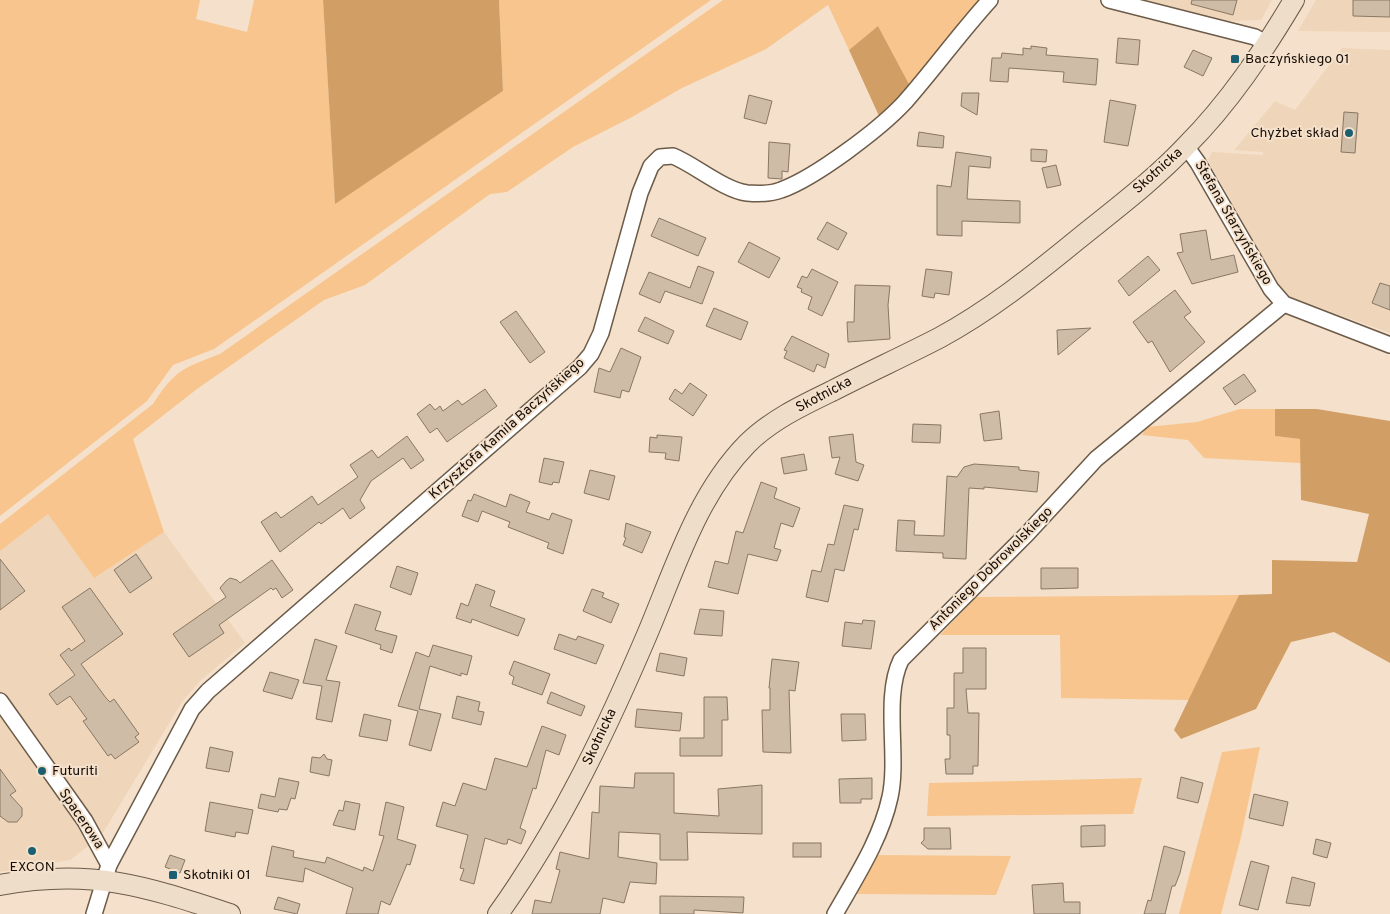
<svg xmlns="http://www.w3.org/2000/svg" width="1390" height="914" font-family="Overpass,sans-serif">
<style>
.built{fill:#efd5b9}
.green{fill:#f7c58d}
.forest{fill:#d19f66}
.building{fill:#cfbca7;stroke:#897763}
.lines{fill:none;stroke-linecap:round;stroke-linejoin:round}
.minor-casing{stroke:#6c5b48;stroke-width:18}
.secondary-casing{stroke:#6c5b48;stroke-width:22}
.minor{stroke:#fff;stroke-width:15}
.secondary{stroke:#eeddc8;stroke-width:20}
.poi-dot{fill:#1b6072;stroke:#f5e1cb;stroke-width:2}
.labels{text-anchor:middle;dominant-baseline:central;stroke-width:4;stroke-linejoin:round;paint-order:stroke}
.poi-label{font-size:14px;fill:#150e07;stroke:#f5e1cb;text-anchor:start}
.street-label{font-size:14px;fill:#150e07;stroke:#f5e1cb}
</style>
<rect width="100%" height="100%" fill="#f5e1cb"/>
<g class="built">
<path d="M1139,0H1272L1261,20L1228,21Z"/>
<path d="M1316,0H1390V32L1298,31Z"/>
<path d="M1342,48L1390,50V333L1284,295L1208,160L1212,152L1263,155V152L1234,150L1275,101L1295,110Z"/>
<path d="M48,514L94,578L164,532L245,643L200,681L182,702L101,836L70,860L0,872V551Z"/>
</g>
<g class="green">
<path d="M0,0H200L196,19L247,32L254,0H323L335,203L503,91L499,0H711L214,349L173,365L147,401L0,516Z"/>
<path d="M723,0H983L910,86L878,26L849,50L828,5L766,49L682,88L632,117L573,147L507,192L490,194L365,285L324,300L197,389L133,439L164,532L94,578L48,514L0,551V524L153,404C175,370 183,368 220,354Z"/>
<path d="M1240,409H1275V436L1301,439V463L1204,458L1188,440L1142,435L1147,427L1197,422Z"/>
<path d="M1239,595L1189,700L1061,698L1060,635H940L976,597Z"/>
<path d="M1260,747L1241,837L1221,914H1179L1222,752Z"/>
<path d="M1142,778L1133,814L927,816L929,783Z"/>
<path d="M875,855L1011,856L996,895L856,894Z"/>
</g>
<g class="forest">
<path d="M323,0H499L503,91L335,204Z"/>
<path d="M878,26L910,86L879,116L849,50Z"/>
<path d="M1275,409H1317L1390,421V663L1334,632L1291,642L1256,709L1181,739L1174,730L1239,595L1272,594V560L1357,562L1369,514L1301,500L1300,439L1275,436Z"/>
</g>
<g class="building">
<path d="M1192,0H1237L1233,15L1191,4Z"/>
<path d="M1353,0H1390V17L1353,16Z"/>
<path d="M1118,38L1140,40L1138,65L1116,63Z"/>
<path d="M1031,46L1047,48L1046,55L1098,59L1096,85L1063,82L1064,72L1009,68L1008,82L990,81L992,58H1001L1002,53L1023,55V48L1031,49Z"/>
<path d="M1193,50L1212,58L1203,76L1184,67Z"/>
<path d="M962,93H979L977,115L961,106Z"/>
<path d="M749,95L772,101L766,124L744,118Z"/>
<path d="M1110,100L1136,105L1128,146L1104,142Z"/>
<path d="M1344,112L1358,113L1355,153L1341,152Z"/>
<path d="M919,132L944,136L943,148L917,146Z"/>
<path d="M769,142L790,144L788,172L782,171V179L768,178Z"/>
<path d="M1031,149L1047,150L1046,162L1031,161Z"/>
<path d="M956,152L991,157L990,168L969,166L967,199L1020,201V223L962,221V236L937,235V185L951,187Z"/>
<path d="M1056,165L1061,185L1047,188L1042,168Z"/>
<path d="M659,218L706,238L698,256L651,236Z"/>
<path d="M827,222L847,233L838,250L817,239Z"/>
<path d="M1206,230L1211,260L1234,255L1238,272L1192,284L1177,253L1183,252L1180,234Z"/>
<path d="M749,242L780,258L769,278L738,262Z"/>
<path d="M1148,256L1160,270L1129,296L1118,281Z"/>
<path d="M698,266L714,272L702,304L665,291L660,303L639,294L649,272L690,288Z"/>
<path d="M812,269L838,282L822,316L808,309L812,297L801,292L802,289L797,287L802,276L807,278Z"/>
<path d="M926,269L952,272L949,295L935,293L934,298L922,296Z"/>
<path d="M1380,283L1390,286V310L1372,303Z"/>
<path d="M855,285L890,286L888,305L890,339L848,342L847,322H854Z"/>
<path d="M1175,290L1191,312L1184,317L1205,342L1170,372L1152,341L1148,343L1133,322Z"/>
<path d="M714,308L748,322L741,340L706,326Z"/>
<path d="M516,311L545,352L530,363L500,322Z"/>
<path d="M645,317L674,331L668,344L638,331Z"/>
<path d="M1091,328L1058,355L1057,330Z"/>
<path d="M792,336L829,354L825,368L817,364L814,372L784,358L787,351L784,350Z"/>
<path d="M621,348L641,357L629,392L622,390L620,398L594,392L599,368L610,372Z"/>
<path d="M1244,374L1256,391L1235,405L1223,388Z"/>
<path d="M690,383L707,395L693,416L669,399L675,389L682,394Z"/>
<path d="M485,389L497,406L447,442L437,428L430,433L417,414L430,404L435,410L440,406L443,411L458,400L462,405Z"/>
<path d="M999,411L1002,439L984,441L980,414Z"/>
<path d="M913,424L941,425L940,443L912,442Z"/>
<path d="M853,434L856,462L864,465L858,481L835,474L840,457L832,458L829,437Z"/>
<path d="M657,435L682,437L679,461L665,459L666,453L649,452L650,437L657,438Z"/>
<path d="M407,436L424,460L411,469L403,458L371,481L360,500L365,508L350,519L343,508L321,524L319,522L280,552L261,522L276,512L281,518L312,496L318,505L358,477L350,465L372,450L378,458Z"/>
<path d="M804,454L807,470L784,474L781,458Z"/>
<path d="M544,458L564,462L559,483L553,482L552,485L539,482Z"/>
<path d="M974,464L1019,467V470L1039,472L1037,492L984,487V489L969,488L966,559L943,558V553L896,551L898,520L915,521L914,535L944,536L947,476L957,477L964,467Z"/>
<path d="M590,470L615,476L609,500L584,493Z"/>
<path d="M761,482L777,488L774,498L800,508L793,527L781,523L774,548L781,550L777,561L748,554L738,594L708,587L715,561L728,564L736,531L743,533Z"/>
<path d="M474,494L506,507L510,494L530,502L526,512L549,520L552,513L572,520L563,554L547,548L549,543L508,527L510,522L482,511L478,522L462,516L468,500L471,501Z"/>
<path d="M844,505L863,509L858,530L854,529L844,571L835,569L828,602L806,597L812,570L821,572L828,544L834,545Z"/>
<path d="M626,523L651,532L642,553L623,545L626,538L624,537Z"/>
<path d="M136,554L152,578L130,593L114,570Z"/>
<path d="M0,559L25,591L0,610Z"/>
<path d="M272,560L293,590L282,598L276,588L273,590L271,588L219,625L224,633L189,657L173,634L226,597L220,588L226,581L230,578L237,580L240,583Z"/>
<path d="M397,566L418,573L411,595L390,587Z"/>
<path d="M1041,568H1078V588L1041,589Z"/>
<path d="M476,584L495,591L490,606L525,619L518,636L472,619L471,623L456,618L461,603L468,606Z"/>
<path d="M90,588L123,634L81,664L106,698L110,702L114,699L139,734L135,737L139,742L115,759L111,754L108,756L83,721L87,719L70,696L57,705L49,694L75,675L60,655L69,648L71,651L85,641L62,607Z"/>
<path d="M592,589L604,593L602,597L619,604L611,623L583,611Z"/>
<path d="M355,604L381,612L375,630L397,636L392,653L380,649L381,645L345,633Z"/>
<path d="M700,609L724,611L722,636L694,634Z"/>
<path d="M863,620L875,621L871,649L842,646L845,622L862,624Z"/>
<path d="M559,634L576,640L578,636L604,645L596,664L554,649Z"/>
<path d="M315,639L337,646L326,680L340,682L332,722L316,719L322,686L303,683Z"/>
<path d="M433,645L472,656L467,675L461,673V676L430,666L419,709L441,714L431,751L409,745L418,711L398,706L416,652L429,657Z"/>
<path d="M963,648H986V689H966L968,713H979L978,766H973V774H946L945,759H950V735H947V708H954V673H963Z"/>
<path d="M660,653L687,658L684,676L656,671Z"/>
<path d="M772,659L799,662L795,691L789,690L791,753L763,752L762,710H770V688H769Z"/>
<path d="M514,661L550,674L542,695L512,684L514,677L509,674Z"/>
<path d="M270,672L299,680L292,699L263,691Z"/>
<path d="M551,692L585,706L581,716L547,703Z"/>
<path d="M457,696L480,702L478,711L484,712L481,725L452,718Z"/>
<path d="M704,697H727L728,720H722V756H680V738H704Z"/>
<path d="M637,709L682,713L680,731L635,727Z"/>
<path d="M364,714L391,720L387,741L359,736Z"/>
<path d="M841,714H865L866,740L842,741Z"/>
<path d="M542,726L566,735L559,755L546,750L536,789L533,788L520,828L526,831L521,844L508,839L507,844H503L485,838L474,884L460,880L464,869L460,868L468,835L436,826L443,802L455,806L463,783L486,790L495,758L527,767Z"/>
<path d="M210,747L233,752L229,772L206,768Z"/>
<path d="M324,754L327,759L332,760L329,776L310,772L312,757L320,758Z"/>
<path d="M0,769L16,791L10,795L22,808V816L17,822H8L0,816Z"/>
<path d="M635,773H674V813L719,816L718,789L762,785V834L687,832L688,860H660V834L619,832L618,857L657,863L656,884L630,882L624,903L603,898L600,914H532L535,900L551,903L560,870L556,869L560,852L589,859L592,812L599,813L600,786L634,788Z"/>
<path d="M1181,777L1203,783L1198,803L1177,798Z"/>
<path d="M279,778L299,782L295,799L291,798L287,810L279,809L278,812L258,808L261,794L275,797Z"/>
<path d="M872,778V799H861V803H840L839,779Z"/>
<path d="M1254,794L1288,802L1283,826L1249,818Z"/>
<path d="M345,801L360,804L355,830L333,825L339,810L343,811Z"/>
<path d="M210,802L253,810L248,834L236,832L235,837L205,831Z"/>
<path d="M386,802L404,807L397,839L416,845L410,865L407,864L390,905L381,901L378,914H346L353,888L305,868L303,882L266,876L272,846L294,851L293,857L325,863L327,857L363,871L364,867L373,871L384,836L379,835Z"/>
<path d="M1105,825V846L1081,847V826Z"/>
<path d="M924,828H950L951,849H928L921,843L924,840Z"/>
<path d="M1316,839L1331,843L1327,858L1313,854Z"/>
<rect x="793" y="843" width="28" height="14"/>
<path d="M1164,846L1185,852L1180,873L1175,886H1172L1165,914H1144L1148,900L1151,901Z"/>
<path d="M170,855L185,860L180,873L165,867Z"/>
<path d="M1251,861L1269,866L1258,910L1239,905Z"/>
<path d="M1292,877L1315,883L1310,906L1286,903Z"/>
<path d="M1063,883L1064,902H1080V914H1034L1032,885Z"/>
<path d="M660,896L744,897L743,913L694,910V914H660Z"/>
<path d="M278,897L300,904L297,914L274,909Z"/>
</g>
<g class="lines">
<defs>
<g id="minor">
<path d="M1109,0L1255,37L1267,44"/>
<path d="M1186,146L1198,163L1271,289L1284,304L1390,345"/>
<path d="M0,701L85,821L109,865"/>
<path d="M94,914L109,865L192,709L208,691L580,367L591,354L601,333L640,193L651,166L660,157L673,156C695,165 724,190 747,193C759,194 771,194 781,190C815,178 880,129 905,102C934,69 960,33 990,0"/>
<path d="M835,914C856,877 881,839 890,797C899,757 883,697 901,660L1027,534L1096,459L1284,304"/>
</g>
<g id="secondary">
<path d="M0,885C91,868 145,886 230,914"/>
<path d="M498,914C559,829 605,733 646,637C674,572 696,496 747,444C771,420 803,405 832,391C867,373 904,356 939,338C989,311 1033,276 1077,240C1114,210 1153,181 1186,146C1229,103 1263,52 1294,0"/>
</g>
</defs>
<use href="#minor" class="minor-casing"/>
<use href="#secondary" class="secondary-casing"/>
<use href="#minor" class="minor"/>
<use href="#secondary" class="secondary"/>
</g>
<g class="poi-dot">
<rect x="1230" y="54" width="10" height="10" rx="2.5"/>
<circle cx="1349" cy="133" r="5"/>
<circle cx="42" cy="771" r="5"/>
<circle cx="32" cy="851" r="5"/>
<rect x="168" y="870" width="10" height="10" rx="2.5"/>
</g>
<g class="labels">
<g class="poi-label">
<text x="1245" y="59">Baczyńskiego 01</text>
<text x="1339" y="133" text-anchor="end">Chyżbet skład</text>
<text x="52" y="771">Futuriti</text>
<text x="32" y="867" text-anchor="middle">EXCON</text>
<text x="183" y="875">Skotniki 01</text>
</g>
<g class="street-label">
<text transform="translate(1158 171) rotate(-42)">Skotnicka</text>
<text transform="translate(1233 223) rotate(60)">Stefana Starzyńskiego</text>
<text transform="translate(824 395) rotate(-28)">Skotnicka</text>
<text transform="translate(507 429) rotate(-42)">Krzysztofa Kamila Baczyńskiego</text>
<text transform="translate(991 569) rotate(-45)">Antoniego Dobrowolskiego</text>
<text transform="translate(600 737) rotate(-65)">Skotnicka</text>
<text transform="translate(81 819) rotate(56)">Spacerowa</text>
</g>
</g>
</svg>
